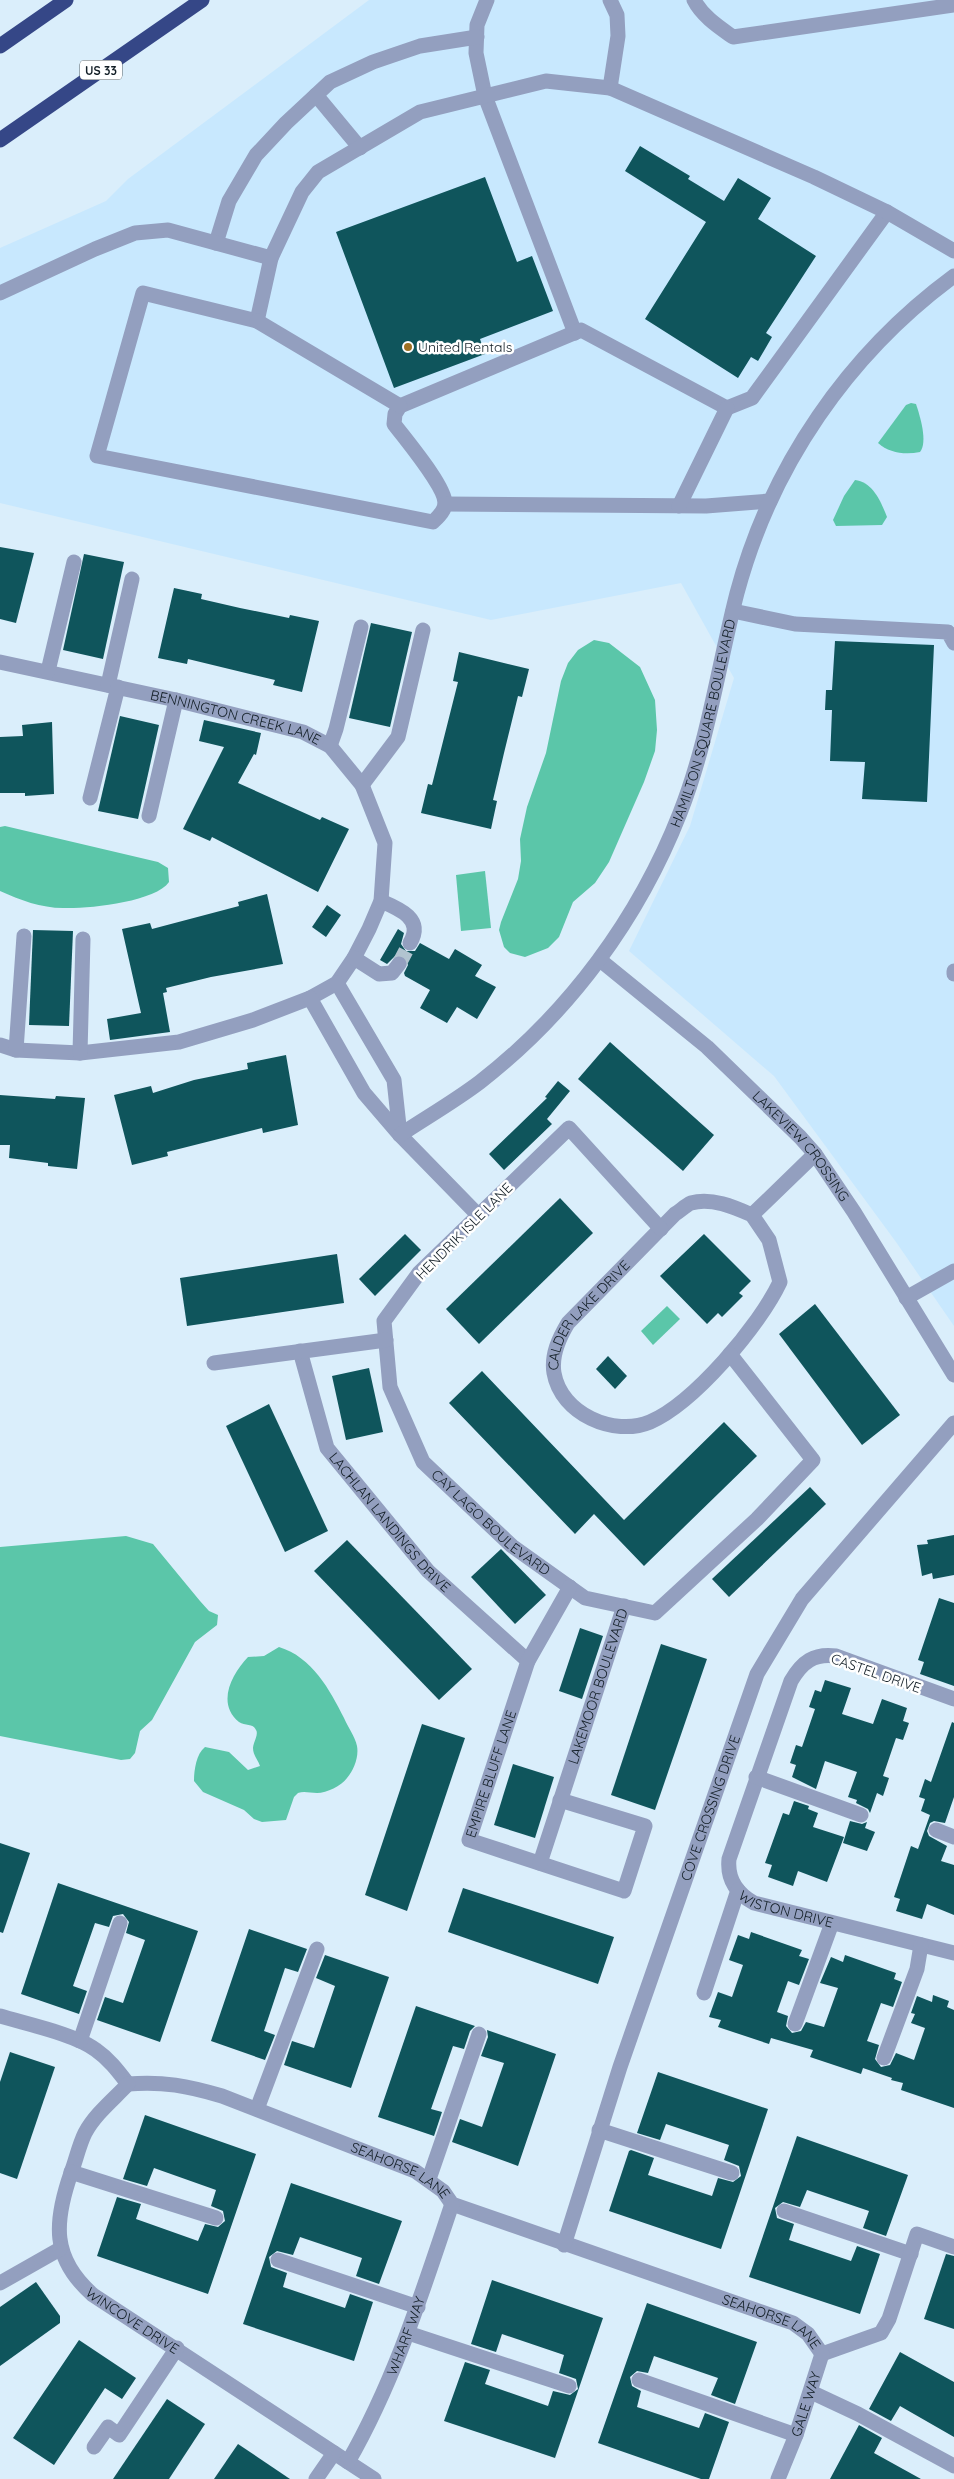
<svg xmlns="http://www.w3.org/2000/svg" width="954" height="2479" font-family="Quicksand,sans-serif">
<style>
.built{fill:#c8e8fe}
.water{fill:#5bc6a9}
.building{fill:#0f555c}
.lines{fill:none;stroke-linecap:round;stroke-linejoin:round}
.minor-tunnel{stroke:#b2c4d0;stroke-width:15;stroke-dasharray:15 8;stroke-linecap:butt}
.minor{stroke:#939fbf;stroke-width:15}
.highway{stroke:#354787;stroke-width:15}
.poi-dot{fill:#9e7022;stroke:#fff;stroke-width:2}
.labels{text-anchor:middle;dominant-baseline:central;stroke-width:5;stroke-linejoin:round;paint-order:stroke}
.shield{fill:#fff;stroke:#596267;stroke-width:1}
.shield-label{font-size:12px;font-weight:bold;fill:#121e26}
.poi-label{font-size:14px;fill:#121e26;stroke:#fff;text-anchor:start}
.street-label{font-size:14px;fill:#121e26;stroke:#fff}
</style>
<rect width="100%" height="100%" fill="#daeefb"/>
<path class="built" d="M369,0H954V1326L896,1242L774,1076L629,951L690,826L734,678L681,583L491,620L0,503V248L106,201L128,179Z"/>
<g class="water">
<path d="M911,403L916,404C920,416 928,442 920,452C905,455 889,453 878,443L906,405Z"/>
<path d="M855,480C873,482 881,502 887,517L882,525L836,526L833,520L844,496Z"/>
<path d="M594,640L609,643L640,667L655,700L657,730L655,751L644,782L609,862L595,883L573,902L559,937L548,948L525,957L510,953L504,947L499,930L501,922L518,879L521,861L520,839L527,807L546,753L561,681L568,663L578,650Z"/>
<path d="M5,826L158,862L168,868L169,882C155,902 88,909 63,908C41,908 20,900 0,891V827Z"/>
<path d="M485,871L491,928L461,931L456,875Z"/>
<path d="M667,1306L680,1319L653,1345L641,1331Z"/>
<path d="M126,1536L153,1544L200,1601L209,1611L218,1615L217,1625L195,1642L152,1720L140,1731L135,1753L130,1759L121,1760L0,1736V1547Z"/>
<path d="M279,1647C312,1657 330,1690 344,1718C348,1727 355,1737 357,1746C359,1757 354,1770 347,1778C341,1786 327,1793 317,1793C310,1793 304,1791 298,1793L294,1797L286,1820L262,1822L254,1819L244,1810L203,1792L194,1781C194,1771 196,1754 205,1747L229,1752L248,1770L260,1766C258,1760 253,1755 253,1748C253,1743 259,1734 256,1730C253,1723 245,1726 239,1722C216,1703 232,1674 248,1657L264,1656Z"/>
</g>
<g class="building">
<path d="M640,146L690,176L688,179L724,201L738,178L771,198L758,219L816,256L766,333L772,337L758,361L751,357L738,378L645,319L706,222L625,171Z"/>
<path d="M485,177L517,262L532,256L553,311L480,339L485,354L394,388L336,232Z"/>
<path d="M0,547L34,553L16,623L0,619Z"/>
<path d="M84,554L124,562L103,659L63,650Z"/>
<path d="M174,588L202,594L201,599L240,608L289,618L290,615L319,621L302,692L273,685L275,680L188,659L187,664L158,658Z"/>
<path d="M371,623L412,632L390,727L349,718Z"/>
<path d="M835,641L934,645L927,802L862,799L865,762L830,761L832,710H825L826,690H832Z"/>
<path d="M459,652L529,669L522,697L518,696L504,753L493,800L497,801L491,829L421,813L428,784L432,785L458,682L453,681Z"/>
<path d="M120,716L159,725L138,819L98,811Z"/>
<path d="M204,720L261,733L256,755L254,754L238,783L320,820L322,817L349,829L318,892L212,837L210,841L183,829L224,747L199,741Z"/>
<path d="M52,722L54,794L25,796V793H0V737L23,736L22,725Z"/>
<path d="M267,894L283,964L211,977L166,988L167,992L163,993L170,1032L110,1040L107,1019L141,1013L122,929L150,923L152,929L239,906L238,902Z"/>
<path d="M327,905L341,915L326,937L312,927Z"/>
<path d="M398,929L404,933L401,944L406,951H415L420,943L449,959L455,949L482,965L475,976L496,987L477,1019L457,1007L447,1023L420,1008L430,990L405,976L404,973L408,965L405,957L396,955L387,964L380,960Z"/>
<path d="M33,930L73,931L69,1026L29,1025Z"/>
<path d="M610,1042L714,1135L683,1171L578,1079Z"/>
<path d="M286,1055L298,1125L263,1133L262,1128L167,1152L168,1156L132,1165L114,1095L151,1086L153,1093L194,1080L248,1069L247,1063Z"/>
<path d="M558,1081L570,1091L547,1119L552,1124L504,1170L489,1154L547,1098L545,1097Z"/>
<path d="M0,1095L55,1099L56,1096L85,1098L77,1169L48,1166V1163L9,1158L10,1145H0Z"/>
<path d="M560,1198L593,1233L479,1344L446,1309Z"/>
<path d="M405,1234L421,1250L375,1296L359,1279Z"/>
<path d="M704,1234L751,1281L739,1293L743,1296L722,1317L718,1313L707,1324L660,1276Z"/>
<path d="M337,1254L344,1303L187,1326L180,1278Z"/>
<path d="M815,1304L900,1415L862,1445L779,1334Z"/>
<path d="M608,1356L627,1376L615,1389L596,1369Z"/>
<path d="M369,1368L383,1432L346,1440L332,1376Z"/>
<path d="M482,1371L624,1520L724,1422L757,1456L644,1566L594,1514L575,1534L449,1403Z"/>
<path d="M269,1404L328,1531L285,1552L226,1426Z"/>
<path d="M810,1487L826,1504L729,1597L712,1579Z"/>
<path d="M954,1535V1575L933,1579L932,1573L922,1576L917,1545L928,1544L927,1540Z"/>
<path d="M347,1540L472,1669L439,1700L314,1571Z"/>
<path d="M501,1549L546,1595L515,1624L471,1577Z"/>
<path d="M939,1598L954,1603V1686L920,1674L924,1662L918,1660Z"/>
<path d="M580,1628L603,1636L582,1699L559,1691Z"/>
<path d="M661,1644L707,1659L655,1810L611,1795Z"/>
<path d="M825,1680L851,1688L842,1714L873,1724L882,1699L907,1708L903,1721L909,1723L903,1740L896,1738L883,1776L889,1778L883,1796L877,1793L870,1813L868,1809L856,1803L857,1800L848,1797L857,1772L825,1761L816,1789L792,1777L796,1765L790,1763L796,1745L802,1747L815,1709L809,1707L815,1690L821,1692Z"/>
<path d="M952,1722L954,1723V1797L945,1823L934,1821L930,1823L927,1831L929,1836L947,1846L941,1861L954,1865V1915L927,1904L922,1919L896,1911L900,1899L894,1897L911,1846L918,1849L930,1815L921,1811L925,1799L919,1797L925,1779L931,1782Z"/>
<path d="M422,1724L465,1738L407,1911L365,1895Z"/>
<path d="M513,1764L554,1777L535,1838L494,1825Z"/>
<path d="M794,1801L809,1806L808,1809L818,1813L813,1827L844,1837L827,1882L798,1871L793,1886L768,1877L772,1865L765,1863L783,1813L789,1815Z"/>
<path d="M850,1821L862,1824L867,1822L865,1828L875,1832L867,1851L843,1843Z"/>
<path d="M0,1843L30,1853L3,1933L0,1932Z"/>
<path d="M58,1883L198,1931L160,2042L97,2020L105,1997L123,2003L145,1940L126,1933L129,1922L123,1914L113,1916L109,1927L95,1923L73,1986L87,1991L79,2014L21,1994Z"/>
<path d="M463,1888L614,1937L598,1984L448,1932Z"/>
<path d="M249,1929L307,1949L298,1972L285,1968L264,2031L275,2035L265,2060L211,2041Z"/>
<path d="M751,1932L802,1950L799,1956L809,1959L799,1985L788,1981L777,2012L788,2016L786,2026L792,2033L801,2031L806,2022L824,2027L838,1988L820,1983L831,1957L843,1962L845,1955L896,1973L894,1979L902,1982L893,2007L881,2003L867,2041L879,2045L875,2059L881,2067L890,2065L896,2053L914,2060L925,2028L911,2023L915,2014L911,2013L917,1996L932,2002L933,1995L949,2001L947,2007L954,2010V2108L901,2090L903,2083L891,2080L892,2078L863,2068L861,2074L810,2057L813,2050L771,2038L769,2044L718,2027L721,2020L709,2017L718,1992L732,1997L743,1965L729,1960L738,1935L749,1939Z"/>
<path d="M325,1955L389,1977L351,2088L284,2065L292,2041L314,2048L335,1986L316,1978Z"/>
<path d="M416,2006L475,2026L470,2031L464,2049L453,2046L431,2109L442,2112L434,2136L378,2117Z"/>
<path d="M487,2030L556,2054L518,2166L452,2142L460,2119L482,2127L504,2063L481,2056L488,2037Z"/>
<path d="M10,2052L55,2067L17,2179L0,2173V2082Z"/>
<path d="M658,2072L768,2109L721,2249L609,2211L629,2151L631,2150L654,2158L648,2175L712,2196L718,2178L733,2182L741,2176L739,2166L724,2160L729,2145L666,2124L660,2140L637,2133Z"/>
<path d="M145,2115L256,2154L208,2294L97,2256L117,2197L141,2204L136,2219L198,2241L205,2224L218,2227L225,2221L223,2211L211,2206L216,2190L154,2168L147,2186L123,2179Z"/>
<path d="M797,2136L908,2175L886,2236L863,2228L869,2211L807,2190L800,2207L783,2202L775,2208L777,2218L794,2224L789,2240L851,2261L857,2246L880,2254L860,2314L749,2277Z"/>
<path d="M291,2183L402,2221L379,2284L356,2276L362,2258L300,2237L293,2255L277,2251L269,2257L271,2267L287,2273L283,2287L345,2308L350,2294L373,2302L354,2361L243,2324Z"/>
<path d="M946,2254L954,2256V2329L924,2319Z"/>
<path d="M492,2280L603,2318L555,2458L444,2421L465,2362L490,2370L485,2384L548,2406L553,2391L570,2395L578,2389L576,2379L559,2373L564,2355L502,2334L496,2352L471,2344Z"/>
<path d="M36,2282L60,2316V2323L0,2366V2307Z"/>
<path d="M647,2303L757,2342L735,2404L711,2395L718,2378L654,2356L648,2373L637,2371L630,2377L632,2386L641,2391L637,2407L699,2428L705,2413L729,2422L709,2479H701L598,2443Z"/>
<path d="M79,2340L136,2378L122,2399L105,2388L54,2465L13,2438Z"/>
<path d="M900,2352L954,2382V2437L900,2406L891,2421L869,2409Z"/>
<path d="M167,2399L205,2424L169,2479H113Z"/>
<path d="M859,2425L882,2438L874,2453L921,2479H830Z"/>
<path d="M238,2444L290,2479H214Z"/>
</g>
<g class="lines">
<path class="minor-tunnel" d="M399,964L410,943"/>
<g class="minor">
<path d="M487,0L477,25L476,53L485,96L575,333"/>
<path d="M610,0L617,15L618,36L610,88"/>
<path d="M694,0C702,16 719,27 733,37L954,5"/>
<path d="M316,95L360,148"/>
<path d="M216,243L229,201L256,155L286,123L330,82L373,62L420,46L477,37"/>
<path d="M271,258L257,321L143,293L97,456L433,522C438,517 445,511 445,503C445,486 406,440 394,424L395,414L400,406L581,330L727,408L752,398L887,212"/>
<path d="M0,293L95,249L135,233L168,230L271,258L302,192L318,172L420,112L546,81L610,88L814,177L887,212L954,251"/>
<path d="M257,321L400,406"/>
<path d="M445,504L706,506L770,501"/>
<path d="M679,506L727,408"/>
<path d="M733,611L795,624L948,632L954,643"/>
<path id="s1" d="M0,662L176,700L303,732L330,746L362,785L385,843L381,901L369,929L354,958L337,983L310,998L253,1020L179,1042L80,1053L16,1050L0,1045"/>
<path d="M48,671L74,562"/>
<path d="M108,685L132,579"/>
<path d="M330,746L336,729L361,627"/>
<path d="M362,785L398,737L423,630"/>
<path d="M90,798L118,687"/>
<path d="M149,816L176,700"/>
<path d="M381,901C400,909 424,919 410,943"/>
<path d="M354,958L379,974L392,973L399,964"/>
<path id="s2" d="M600,960L707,1047L800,1137L815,1154L854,1212L954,1375"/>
<path d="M954,971V974"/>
<path d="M337,983L394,1080L400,1135"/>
<path d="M310,998L364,1093L400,1135L479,1216"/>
<path d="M16,1050L24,936"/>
<path d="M80,1053L83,939"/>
<path id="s3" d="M400,1135C427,1117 455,1101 480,1082C569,1013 639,918 680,813C708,742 718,667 737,593C771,466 848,354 954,276"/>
<path id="s4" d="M752,1215L769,1240L780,1282C760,1325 694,1403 650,1422C614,1437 561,1414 554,1373C551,1355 559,1338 568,1323L675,1214C680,1211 686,1205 691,1203C711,1197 734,1207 752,1215L815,1154"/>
<path id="s5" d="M661,1229L569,1128L419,1273L384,1321L390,1387L423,1462L512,1546L585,1598L655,1613L757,1519L813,1460L730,1354"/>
<path d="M906,1298L954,1271"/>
<path id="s6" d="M300,1351L327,1448L428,1571L528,1661"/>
<path d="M214,1363L386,1340"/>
<path id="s7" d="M954,1699L836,1656C814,1653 802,1662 791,1681L729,1859C727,1879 736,1893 754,1903L954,1953"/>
<path d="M756,1777L861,1815"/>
<path id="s8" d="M560,1800L645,1826L624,1891L469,1840L528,1661L570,1587"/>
<path d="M936,1830L954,1837"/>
<path id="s9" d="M540,1863L624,1606"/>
<path d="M704,1993L738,1890"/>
<path d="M0,2016C26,2024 75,2034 96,2050C109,2059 118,2071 128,2084"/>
<path d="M795,2024L832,1923"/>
<path d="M80,2041L120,1923"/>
<path d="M884,2058L917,1969L921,1945"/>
<path id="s10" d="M128,2084C163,2081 188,2086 222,2096L415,2171L443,2191L452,2204L793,2323L808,2334L822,2354"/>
<path id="s11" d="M128,2084C114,2099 95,2114 85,2133C79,2145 76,2160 71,2173C54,2222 51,2258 93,2295L374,2479"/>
<path d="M257,2109L317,1949"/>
<path d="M599,2130L732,2173"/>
<path d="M71,2172L216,2218"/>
<path d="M429,2179L479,2034"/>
<path d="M784,2211L911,2254"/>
<path id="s12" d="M564,2245L620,2067L757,1674L802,1599L954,1423"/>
<path d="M278,2260L418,2307"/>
<path d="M0,2283L60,2249"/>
<path d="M408,2333L569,2386"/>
<path d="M822,2354L881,2333L889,2319L917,2234L954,2247"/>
<path d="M639,2380L796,2435"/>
<path d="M811,2392L858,2414L954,2466"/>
<path d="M94,2447L108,2427L119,2435L177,2348"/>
<path id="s13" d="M348,2462C395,2380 422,2293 452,2204"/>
<path d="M316,2479L334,2453"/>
<path id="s14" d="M778,2479L796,2435L822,2354"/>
</g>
<g class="highway">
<path d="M0,46L66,0"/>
<path d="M0,140L202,0"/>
</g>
</g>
<circle class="poi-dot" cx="408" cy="347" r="5"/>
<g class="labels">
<rect class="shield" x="80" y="60.5" width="42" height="19" rx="4"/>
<g class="shield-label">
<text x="101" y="70">US 33</text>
</g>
<g class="poi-label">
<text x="418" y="347">United Rentals</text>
</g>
<g class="street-label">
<text stroke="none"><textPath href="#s1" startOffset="242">BENNINGTON CREEK LANE</textPath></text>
<text stroke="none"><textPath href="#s3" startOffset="528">HAMILTON SQUARE BOULEVARD</textPath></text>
<text stroke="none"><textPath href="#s2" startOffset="275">LAKEVIEW CROSSING</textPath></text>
<text transform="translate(464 1231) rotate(-45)">HENDRIK ISLE LANE</text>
<text stroke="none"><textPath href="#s4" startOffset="459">CALDER LAKE DRIVE</textPath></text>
<text stroke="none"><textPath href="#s6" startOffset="198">LACHLAN LANDINGS DRIVE</textPath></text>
<text stroke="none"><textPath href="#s5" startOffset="644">CAY LAGO BOULEVARD</textPath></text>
<text transform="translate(876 1673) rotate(19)">CASTEL DRIVE</text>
<text stroke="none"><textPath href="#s9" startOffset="186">LAKEMOOR BOULEVARD</textPath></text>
<text stroke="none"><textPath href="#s8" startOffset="390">EMPIRE BLUFF LANE</textPath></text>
<text stroke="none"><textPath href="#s12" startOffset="461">COVE CROSSING DRIVE</textPath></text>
<text stroke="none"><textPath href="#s7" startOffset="456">WISTON DRIVE</textPath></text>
<text stroke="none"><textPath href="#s10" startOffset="289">SEAHORSE LANE</textPath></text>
<text stroke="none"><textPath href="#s11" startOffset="289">WINCOVE DRIVE</textPath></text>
<text stroke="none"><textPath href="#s10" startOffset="694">SEAHORSE LANE</textPath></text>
<text stroke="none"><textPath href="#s13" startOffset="139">WHARF WAY</textPath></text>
<text stroke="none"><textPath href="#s14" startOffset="80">GALE WAY</textPath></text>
</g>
</g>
</svg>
